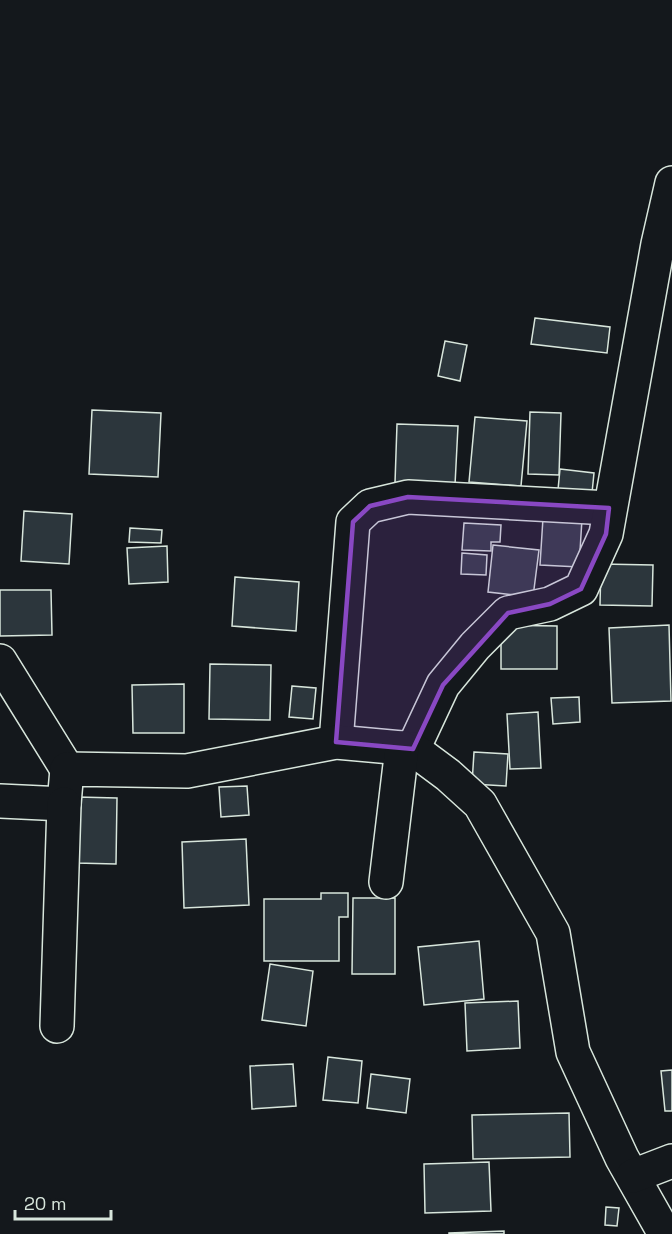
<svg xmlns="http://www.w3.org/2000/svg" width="672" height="1234" font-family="'Space Grotesk',sans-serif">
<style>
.building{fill:#2c363c;stroke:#d8e6dc;stroke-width:1.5}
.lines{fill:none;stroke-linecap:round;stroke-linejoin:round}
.minor-casing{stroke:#d8e6dc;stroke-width:36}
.minor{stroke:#14181c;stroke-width:33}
.marked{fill:#8948c3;fill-opacity:0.2;stroke:#8948c3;stroke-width:4.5;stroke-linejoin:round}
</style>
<rect width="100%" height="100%" fill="#14181c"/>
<g class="building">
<path d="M535,318L610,327L607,353L531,344Z"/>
<path d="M445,341L467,345L460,381L438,376Z"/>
<path d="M92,410L161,413L158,477L89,474Z"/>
<path d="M530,412L561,413L559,475L528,474Z"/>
<path d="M475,417L527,421L521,486L469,482Z"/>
<path d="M397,424L458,426L455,485L395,483Z"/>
<path d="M560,469L594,473L591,503L557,500Z"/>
<path d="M24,511L72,514L69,564L21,561Z"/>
<path d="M543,518L582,519L579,567L540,565Z"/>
<path d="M464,523L501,525L500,542H491V551L462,550Z"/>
<path d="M130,528L162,530L161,543L129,542Z"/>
<path d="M493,545L539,550L533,597L488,592Z"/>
<path d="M167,546L168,582L129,584L127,548Z"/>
<path d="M462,553L487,555L486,575L461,574Z"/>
<path d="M601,564L653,565L652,606L600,605Z"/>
<path d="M235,577L299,582L296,631L232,626Z"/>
<path d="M0,590H51L52,635L0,636Z"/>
<path d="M501,625L557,626V669H501Z"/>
<path d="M669,625L671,701L612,703L609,628Z"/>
<path d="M210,664L271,665L270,720L209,719Z"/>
<path d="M184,684V733H133L132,685Z"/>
<path d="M292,686L316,688L313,719L289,717Z"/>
<path d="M579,697L580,722L553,724L551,698Z"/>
<path d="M538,712L541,768L510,769L507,714Z"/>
<path d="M474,752L508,754L506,786L472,784Z"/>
<path d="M247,786L249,815L221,817L219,787Z"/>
<path d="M77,797L117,798L116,864L76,863Z"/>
<path d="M246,839L249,905L184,908L182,842Z"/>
<path d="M321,893H348V917H339V961H264V899H321Z"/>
<path d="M353,898H395V974H352Z"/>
<path d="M479,941L484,999L424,1005L418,947Z"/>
<path d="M270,964L313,971L306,1026L262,1020Z"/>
<path d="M518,1001L520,1048L467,1051L465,1003Z"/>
<path d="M328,1057L362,1061L358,1103L323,1100Z"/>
<path d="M293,1064L296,1106L252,1109L250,1066Z"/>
<path d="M672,1070V1111H665L661,1071Z"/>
<path d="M371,1074L410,1079L406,1113L367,1108Z"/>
<path d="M569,1113L570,1157L473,1159L472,1115Z"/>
<path d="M489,1162L491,1211L425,1213L424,1164Z"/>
<path d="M606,1207L619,1208L617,1226L605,1225Z"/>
<path d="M504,1231V1234H449V1233Z"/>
</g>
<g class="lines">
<defs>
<g id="minor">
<path d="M0,661L67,769"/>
<path d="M336,742L353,522L370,506L408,497L609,508"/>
<path d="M413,749L443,685L475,646L508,613L550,604L581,589L606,534L658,244L672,183"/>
<path d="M0,801L64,804L67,769L187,771L336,742L413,749L448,775L480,804L553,933L573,1052L622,1158L665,1234"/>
<path d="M386,882L402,748"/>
<path d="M57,1026L64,804"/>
<path d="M633,1176L672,1161"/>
</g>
</defs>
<use href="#minor" class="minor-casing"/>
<use href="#minor" class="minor"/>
</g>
<path class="marked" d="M408,497L609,508L606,534L581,589L550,604L508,613L443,685L413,749L336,742L353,522L370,506Z"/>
<path d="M15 1210v9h96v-9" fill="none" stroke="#d8e6dc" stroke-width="3"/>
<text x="24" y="1210" font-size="18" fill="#d8e6dc" stroke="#14181c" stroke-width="4.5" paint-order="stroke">20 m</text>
</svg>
